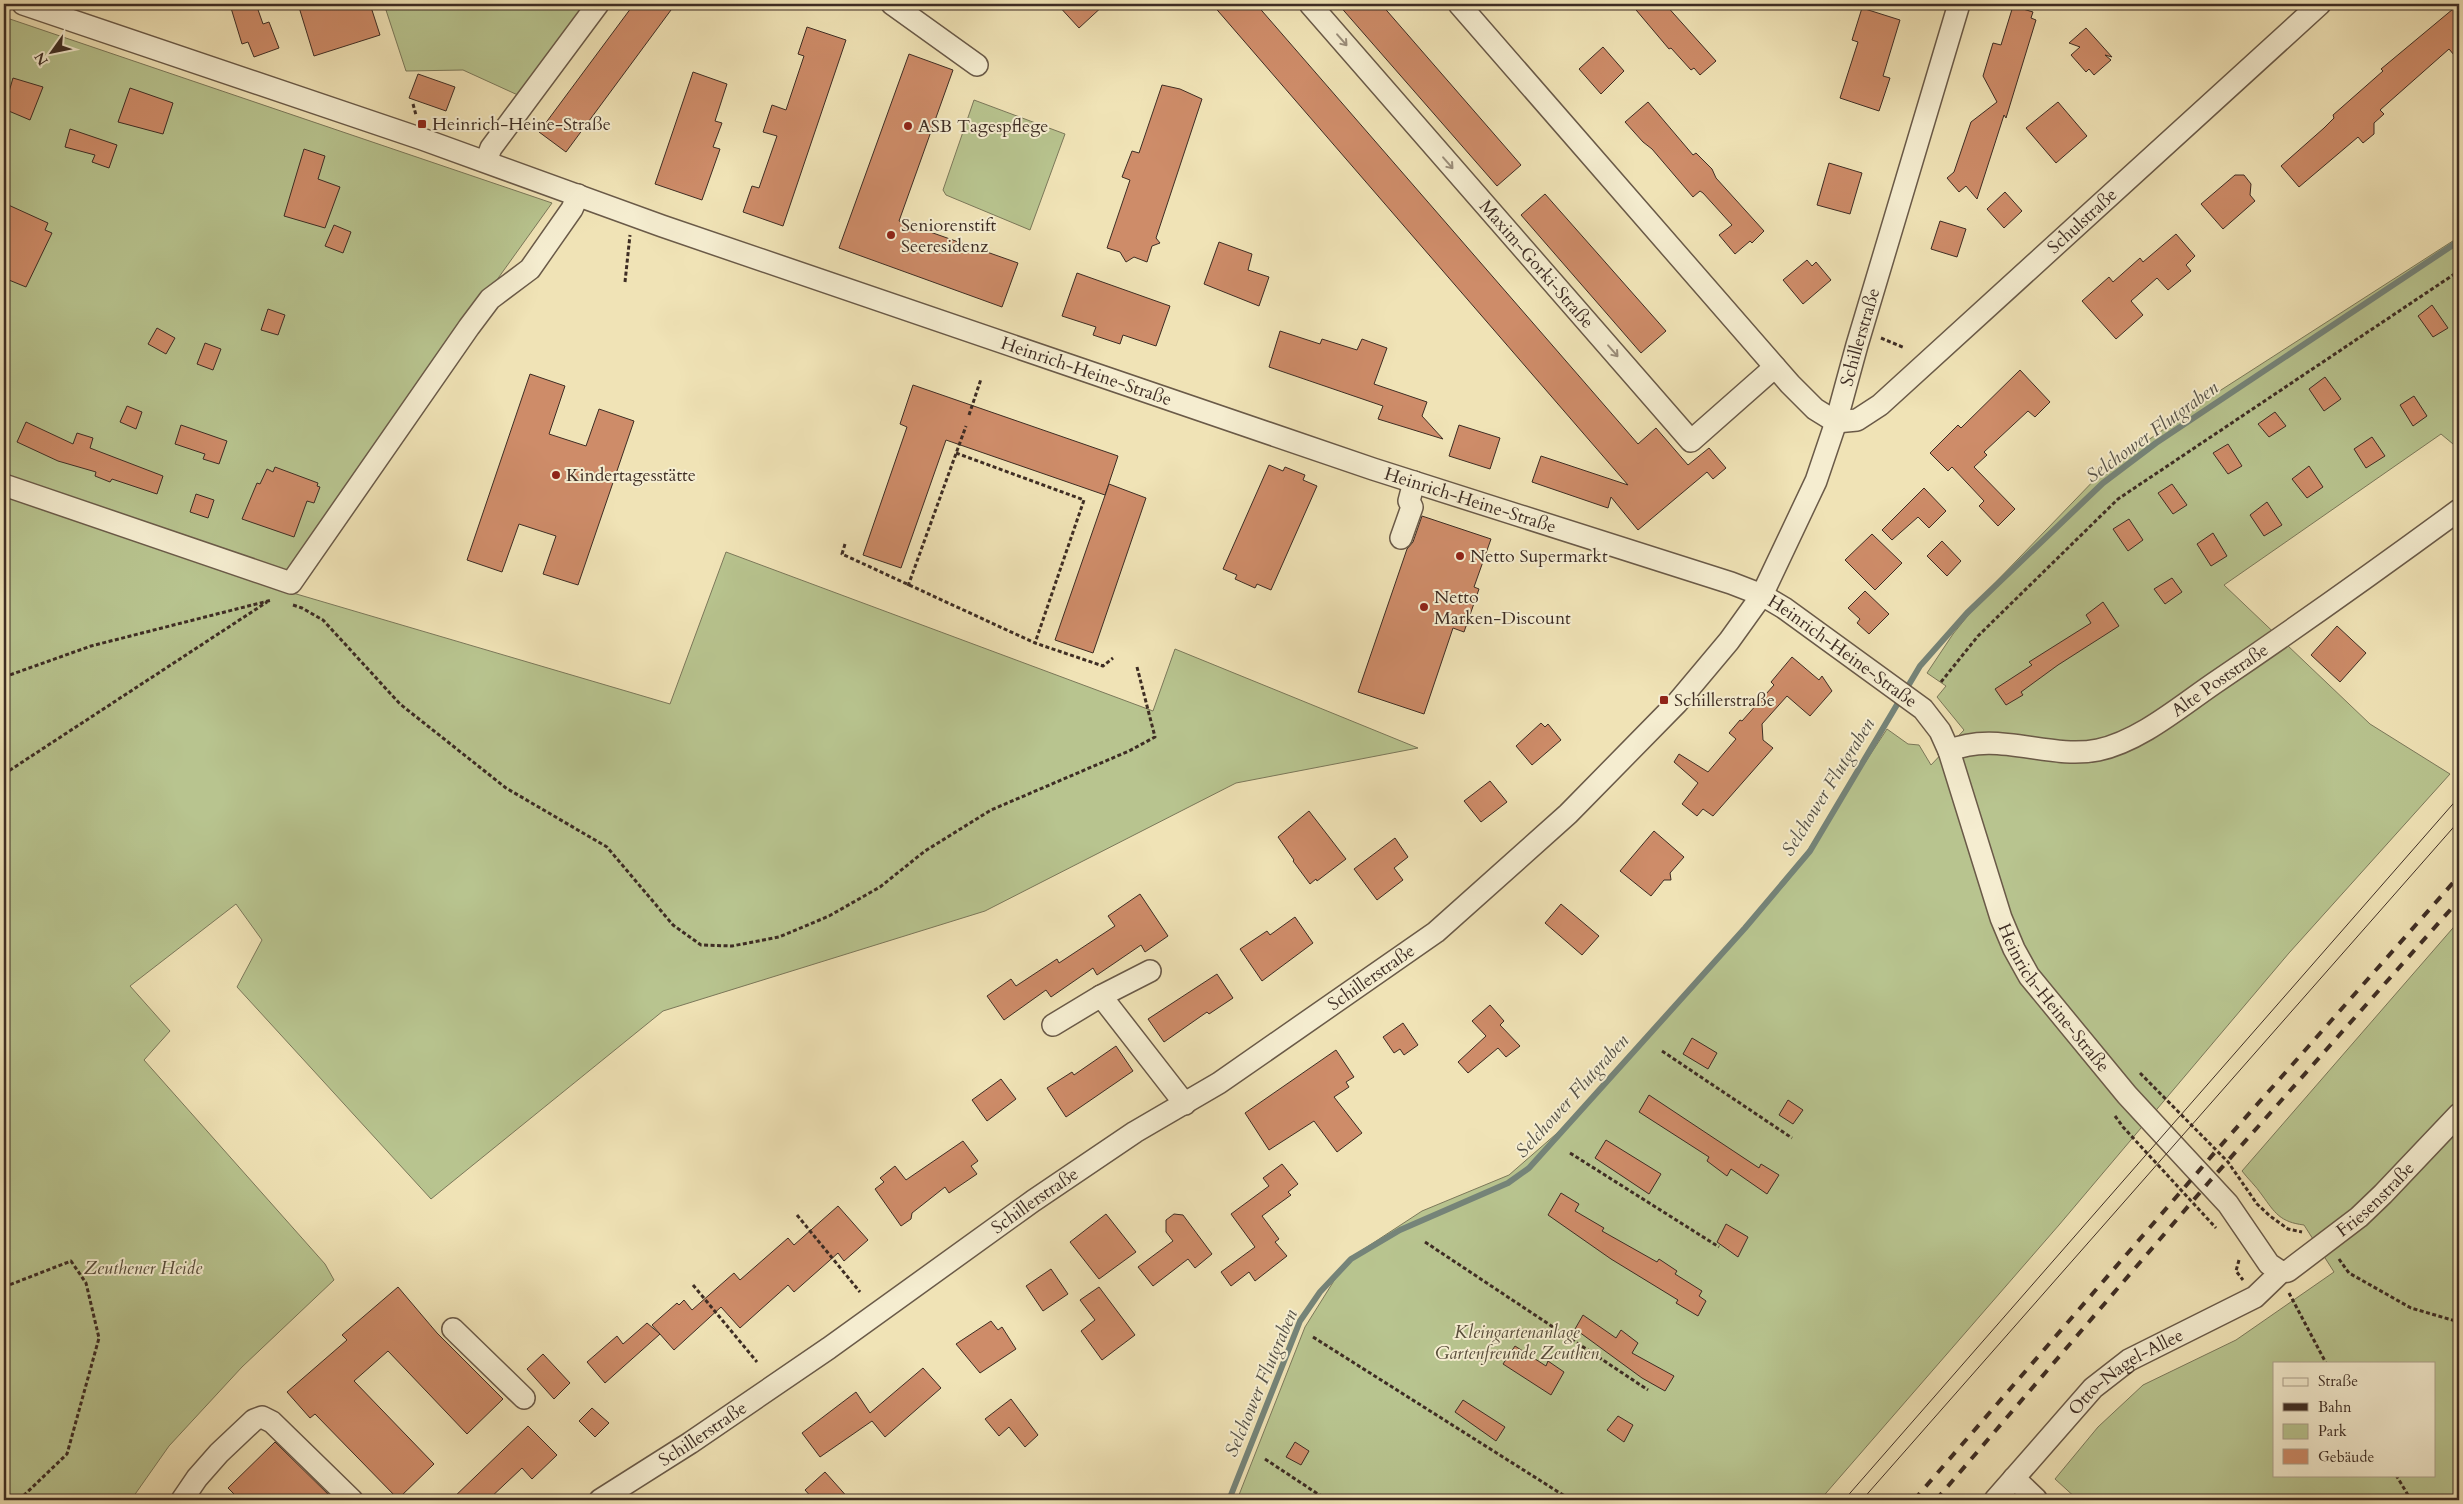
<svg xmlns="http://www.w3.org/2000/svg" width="2463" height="1504" font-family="Cardo,serif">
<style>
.green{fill:#b8c48f;stroke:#7b785a;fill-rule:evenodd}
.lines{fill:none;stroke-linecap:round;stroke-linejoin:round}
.stream{stroke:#758479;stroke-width:6}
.building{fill:#ce8c69;stroke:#3e2d24}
.minor-casing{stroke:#6a5a48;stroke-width:24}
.path{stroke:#3e2d24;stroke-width:3;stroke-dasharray:4 2.5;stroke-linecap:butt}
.minor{stroke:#f5edd0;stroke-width:21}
.tram{stroke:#3e2d24;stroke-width:1}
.rail{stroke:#3e2d24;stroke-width:4;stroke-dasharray:9 9;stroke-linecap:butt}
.oneway{stroke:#9a8d7a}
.poi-dot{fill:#8f2418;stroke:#f5edd0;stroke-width:2}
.labels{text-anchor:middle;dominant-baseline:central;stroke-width:4;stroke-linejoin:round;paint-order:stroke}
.poi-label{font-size:18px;fill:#3e2d24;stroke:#f5edd0;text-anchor:start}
.street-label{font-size:18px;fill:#3e2d24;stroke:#f5edd0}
.park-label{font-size:18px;font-style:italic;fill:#564b39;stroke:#f5edd0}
.water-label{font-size:19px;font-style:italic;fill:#555147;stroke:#f5edd0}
</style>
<rect width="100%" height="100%" fill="#f0e3b6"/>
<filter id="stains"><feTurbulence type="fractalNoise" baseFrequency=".004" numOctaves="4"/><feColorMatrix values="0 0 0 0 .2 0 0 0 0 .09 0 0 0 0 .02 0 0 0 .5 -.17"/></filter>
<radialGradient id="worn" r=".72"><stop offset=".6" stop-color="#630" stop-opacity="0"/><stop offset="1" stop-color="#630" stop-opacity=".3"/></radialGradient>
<g class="green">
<path d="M384,4H587L520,96L463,70L406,71Z"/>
<path d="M4,17L552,203L276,588L670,704L726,552L1153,711L1175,649L1418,748L1236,783L985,911L663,1011L431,1199L237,987L262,940L236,904L130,986L170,1031L144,1060L325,1264L334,1280L242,1367L169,1446L131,1500H4Z"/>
<path d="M974,100L1065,134L1030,230L946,195L943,190Z"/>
<path d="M2459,237V449L2441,434L2224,585L2370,724L2450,774L2289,953L2059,1225L1820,1500H1237L1305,1327L1347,1260L1422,1211L1509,1175L1571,1121L1787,882L1887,729L1908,744L1919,745L1931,765L1964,730L1937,697L1946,686L1927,673L1953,634L1992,586L2101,473L2207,399Z"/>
<path d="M2459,921V1500H2078L2055,1479L2098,1427L2143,1385L2236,1340L2334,1272L2304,1225C2280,1222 2275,1213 2262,1195C2256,1186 2248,1179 2242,1171ZM2274,1363H2434V1475H2274Z"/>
</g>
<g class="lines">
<path class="stream" d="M1229,1500L1300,1321L1320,1292L1351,1259L1400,1230L1508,1183L1529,1168L1745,928L1810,851L1920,666L1967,613L2103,483L2156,443L2459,241"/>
</g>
<g class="building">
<path d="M242,4H256L263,24L269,22L279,48L254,57L248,42L242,44L231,8Z"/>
<path d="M298,4H370L380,35L314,56Z"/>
<path d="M634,4H662L671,10L566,152L539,132Z"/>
<path d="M1057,4H1105L1079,28Z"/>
<path d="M1212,4H1256L1638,444L1656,428L1688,465L1709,448L1726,468L1713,479L1707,472L1638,530L1611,497L1608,508L1532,482L1541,456L1628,485Z"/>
<path d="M1338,4H1381L1521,165L1497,186Z"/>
<path d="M1631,4H1665L1716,61L1700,75L1694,68L1691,70L1671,48L1669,49Z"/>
<path d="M2459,4V61L2449,49L2380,110L2384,114L2374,123V134L2363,143L2358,137L2299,187L2281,166L2324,128L2334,118L2333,115L2383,71L2381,69Z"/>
<path d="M2013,6L2033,12L2031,18L2036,20L2006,118L2004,115L1977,199L1966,186L1959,192L1947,178L1954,172L1971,122L1997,102L1983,76L1993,43L2001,45Z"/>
<path d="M1862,8L1900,20L1883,76L1890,78L1879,111L1840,98L1858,42L1852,40Z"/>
<path d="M807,27L846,40L783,226L743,212L752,186L759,188L777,136L763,132L772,105L786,110L804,56L798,54Z"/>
<path d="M2086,28L2112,57L2105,55L2111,60L2094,75L2089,69L2086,72L2071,55L2080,47L2069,43Z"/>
<path d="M1603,47L1624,71L1601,94L1579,69Z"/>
<path d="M909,54L953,70L899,221L1018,263L1002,307L839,248Z"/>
<path d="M693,72L727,84L715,121L722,123L713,147L720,149L702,200L655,184Z"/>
<path d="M418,74L455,87L446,111L409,98Z"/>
<path d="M13,78L43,87L30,120L4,109Z"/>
<path d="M1162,85L1180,89L1202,99L1156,238L1160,243L1152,246L1147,262L1134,257L1126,262L1120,252L1107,248L1130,180L1122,177L1132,151L1139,153Z"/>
<path d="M130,88L173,103L163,134L118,122Z"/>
<path d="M1648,102L1693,155L1696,153L1712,169L1716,178L1764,231L1752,243L1750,241L1735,254L1719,235L1732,225L1703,193L1700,191L1693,197L1652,149L1643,142L1625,122Z"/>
<path d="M2058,102L2087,136L2056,163L2026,128Z"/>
<path d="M70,129L117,145L109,168L92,162L95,155L65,147Z"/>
<path d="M304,149L325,156L318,179L340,187L325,228L284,216Z"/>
<path d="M1829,163L1862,173L1850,214L1817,205Z"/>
<path d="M2235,175H2244L2251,184L2250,195L2255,201L2223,229L2201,204Z"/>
<path d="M2005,192L2022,211L2004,228L1987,209Z"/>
<path d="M1545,194L1666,331L1641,353L1521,215Z"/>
<path d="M4,203L48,223L45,230L52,233L26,287L4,278Z"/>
<path d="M1940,221L1966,229L1957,257L1931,249Z"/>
<path d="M334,225L351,232L343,253L325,246Z"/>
<path d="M2176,234L2195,256L2186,265L2191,271L2168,290L2157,278L2131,301L2143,315L2116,339L2082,301L2109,277L2113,282L2140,258L2143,262Z"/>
<path d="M1219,242L1252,254L1248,270L1269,277L1259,306L1204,284Z"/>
<path d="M1807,260L1812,266L1816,262L1831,280L1803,304L1783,280Z"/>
<path d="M1077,273L1170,306L1156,346L1123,335L1120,344L1093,335L1096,327L1062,316Z"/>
<path d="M2432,305L2448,328L2433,337L2418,316Z"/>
<path d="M268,309L285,315L278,335L261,330Z"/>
<path d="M157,328L175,338L166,354L148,344Z"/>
<path d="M1280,331L1320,344L1322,339L1357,350L1362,339L1387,348L1374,384L1427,402L1422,416L1443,439L1378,419L1383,406L1269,367Z"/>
<path d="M205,343L221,349L213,370L197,364Z"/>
<path d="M2020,370L2050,402L2035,417L2028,411L1984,452L1987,455L1974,467L2015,509L1998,526L1979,506L1984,501L1952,467L1948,471L1930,453L1958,425L1961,428Z"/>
<path d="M530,374L565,386L549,434L586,446L599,409L634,421L578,585L543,574L556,536L519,524L502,572L467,560Z"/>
<path d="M2325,377L2341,399L2324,411L2309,389Z"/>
<path d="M913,385L1118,456L1105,495L946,440L901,568L863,555L907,427L900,424Z"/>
<path d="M2414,396L2427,416L2413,426L2400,405Z"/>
<path d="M127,406L142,412L136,429L120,422Z"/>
<path d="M2275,412L2286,426L2269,437L2258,424Z"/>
<path d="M26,422L73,444L77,433L93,438L90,448L163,476L157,494L112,479L110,482L95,476L96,472L58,461L17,442Z"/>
<path d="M181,425L227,441L219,464L203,459L205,454L175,444Z"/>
<path d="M1459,425L1500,438L1490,469L1449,456Z"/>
<path d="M2372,437L2385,456L2366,468L2354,449Z"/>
<path d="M2228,444L2242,466L2228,474L2213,453Z"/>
<path d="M1269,465L1283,471L1285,467L1305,475L1303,480L1317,486L1271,590L1257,584L1255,588L1235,579L1237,575L1223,569Z"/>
<path d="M2309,466L2323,487L2307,498L2292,479Z"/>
<path d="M275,467L318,483L317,486L320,487L314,503L307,501L294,537L242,519L257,483L260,484L267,469L273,472Z"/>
<path d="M1109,484L1146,498L1093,653L1055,640Z"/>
<path d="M2172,484L2187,505L2173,514L2158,493Z"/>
<path d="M1924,488L1946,511L1929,528L1918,517L1892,540L1882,530Z"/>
<path d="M196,494L214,500L208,518L190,512Z"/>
<path d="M2267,502L2282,525L2264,536L2250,515Z"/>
<path d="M1422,516L1491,539L1474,587L1479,589L1464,632L1453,628L1424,714L1358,692L1407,549L1413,542Z"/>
<path d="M2129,519L2143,540L2128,551L2113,529Z"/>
<path d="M2213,533L2227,556L2211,566L2197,544Z"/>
<path d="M1872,534L1902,563L1875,590L1845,560Z"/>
<path d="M1942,541L1961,561L1947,576L1927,556Z"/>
<path d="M2172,578L2182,592L2165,604L2154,589Z"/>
<path d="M1865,591L1889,614L1869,634L1857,623L1860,619L1848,608Z"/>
<path d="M2103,602L2119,626L2058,665L2021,692L2023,695L2006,705L1995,689L2032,665L2029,662L2091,623L2086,615Z"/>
<path d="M2337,626L2366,653L2340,682L2311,655Z"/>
<path d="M1792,657L1819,680L1822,676L1832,691L1810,716L1787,696L1762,724L1763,740L1773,748L1713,816L1703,809L1697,816L1682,804L1698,783L1674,762L1679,754L1708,772L1736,739L1729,733L1740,720L1742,721L1774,685L1771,682Z"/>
<path d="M1541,723L1545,727L1548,724L1561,740L1532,765L1516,746Z"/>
<path d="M1490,781L1507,802L1481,822L1464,801Z"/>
<path d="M1309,811L1346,859L1317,881L1316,879L1310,884L1293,861L1294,860L1278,837Z"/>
<path d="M1654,831L1684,857L1670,873L1671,880H1664L1651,896L1620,871Z"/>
<path d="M1395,838L1408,857L1394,868L1403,880L1377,900L1354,869Z"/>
<path d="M1140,894L1168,936L1145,952L1141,945L1097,975L1093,968L1051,997L1046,990L1004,1020L987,996L1011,979L1016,986L1057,959L1059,963L1115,926L1108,916Z"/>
<path d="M1561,904L1599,936L1582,955L1545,923Z"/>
<path d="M1295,917L1313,943L1262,981L1240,949L1267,931L1270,935Z"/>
<path d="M1217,974L1233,998L1209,1014L1207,1012L1164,1042L1148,1019Z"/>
<path d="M1490,1005L1504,1021L1500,1025L1520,1046L1506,1057L1498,1048L1468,1073L1458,1062L1486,1036L1472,1021Z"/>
<path d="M1403,1023L1418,1045L1404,1055L1400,1049L1394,1053L1383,1037Z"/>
<path d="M1692,1038L1717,1053L1708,1069L1683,1054Z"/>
<path d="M1116,1046L1133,1071L1066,1117L1047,1088L1072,1072L1074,1075Z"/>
<path d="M1336,1050L1354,1077L1346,1082L1349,1087L1334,1097L1362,1133L1337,1152L1314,1121L1269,1150L1245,1113Z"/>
<path d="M1001,1079L1016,1099L987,1121L972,1100Z"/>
<path d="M1649,1095L1759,1168L1761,1164L1779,1175L1767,1194L1731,1169L1727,1176L1707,1161L1709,1157L1639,1112Z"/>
<path d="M1788,1100L1803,1110L1793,1124L1779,1115Z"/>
<path d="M1606,1140L1661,1174L1649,1194L1595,1158Z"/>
<path d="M963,1141L978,1161L971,1166L977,1174L949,1193L945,1187L912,1213L911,1219L901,1226L875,1189L884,1182L880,1178L895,1166L906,1180Z"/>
<path d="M1282,1164L1298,1184L1288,1192L1291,1195L1262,1216L1279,1239L1275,1242L1287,1256L1255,1281L1249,1272L1231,1286L1221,1272L1255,1247L1231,1214L1269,1186L1263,1178Z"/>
<path d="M1561,1193L1579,1204L1575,1211L1604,1228L1602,1231L1657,1262L1659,1259L1677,1271L1675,1274L1702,1291L1699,1296L1706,1301L1698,1316L1676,1303L1678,1300L1611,1259L1548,1215Z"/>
<path d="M838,1206L868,1240L844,1261L838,1253L794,1292L788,1285L740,1328L721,1307L674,1350L652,1325L677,1303L679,1305L684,1300L692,1310L734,1273L740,1280L788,1238L794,1245Z"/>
<path d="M1106,1214L1136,1252L1099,1279L1070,1242Z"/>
<path d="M1174,1214L1183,1215L1212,1254L1195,1268L1188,1259L1153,1286L1138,1267L1173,1241L1166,1232V1220Z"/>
<path d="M1726,1224L1748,1237L1738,1257L1717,1242Z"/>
<path d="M1051,1269L1068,1294L1043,1311L1026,1286Z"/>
<path d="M398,1287L437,1333L503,1399L467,1434L388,1351L354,1381L434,1464L398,1499L315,1414L310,1418L287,1392L347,1340L342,1335Z"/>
<path d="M1099,1287L1135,1335L1102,1360L1081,1331L1095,1320L1080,1300Z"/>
<path d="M1583,1315L1616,1338L1621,1330L1638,1343L1632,1353L1674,1376L1665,1391L1642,1378L1575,1329Z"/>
<path d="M991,1321L998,1330L1002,1327L1016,1349L980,1373L956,1344Z"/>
<path d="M647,1323L660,1334L605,1383L587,1362L617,1336L623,1344Z"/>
<path d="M1515,1346L1546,1366L1548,1361L1564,1372L1551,1395L1503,1364Z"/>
<path d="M543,1354L570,1383L554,1399L527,1369Z"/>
<path d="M923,1368L941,1388L885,1437L872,1421L820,1457L802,1433L856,1392L870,1413Z"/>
<path d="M1011,1399L1038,1435L1025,1447L1009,1427L999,1436L985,1419Z"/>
<path d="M1463,1400L1505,1427L1496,1441L1455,1412Z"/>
<path d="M592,1408L609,1423L595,1437L579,1421Z"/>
<path d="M1618,1416L1633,1425L1624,1442L1607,1430Z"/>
<path d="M528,1426L557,1455L532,1479L522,1468L488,1500H451Z"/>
<path d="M275,1442L334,1500H240L228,1488Z"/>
<path d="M1295,1442L1309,1451L1301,1465L1286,1457Z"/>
<path d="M825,1472L850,1500H814L805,1490Z"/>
</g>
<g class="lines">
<defs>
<g id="minor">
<path id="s1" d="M23,4L422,139L662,226L1373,469L1731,583L1762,595L1784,608L1923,709L1940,731L1949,751L2001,918L2014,949L2029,976L2127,1095L2228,1204L2269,1264L2281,1272"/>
<path d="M892,4L977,65"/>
<path id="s2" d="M1310,4L1691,441L1775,367"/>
<path d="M1459,4L1790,384L1815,409L1836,422"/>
<path d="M486,161L491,148L598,4"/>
<path id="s3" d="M1836,422L1857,420L1880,405L2320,4"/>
<path d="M4,485L291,583L469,327L490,299L530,269L572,209L578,195"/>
<path d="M1401,538L1412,507L1409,501L1414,482"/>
<path id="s4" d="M1949,751C1996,730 2049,760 2098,750C2141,741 2183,704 2219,680C2300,625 2380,568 2459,510"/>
<path d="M1101,996L1150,971"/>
<path d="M1053,1025L1101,996L1185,1104"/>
<path id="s5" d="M2281,1272L2288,1271L2359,1217L2383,1194L2459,1114"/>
<path d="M453,1329L524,1398"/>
<path d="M2014,1478L2036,1499"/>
<path d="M182,1500L197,1478L219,1453L254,1420L262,1417L272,1422L352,1500"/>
<path id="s6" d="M600,1500L690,1443L829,1348L1033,1201L1135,1132L1219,1083L1436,932L1568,814L1677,703L1729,641L1762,595L1816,481L1836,422L1857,345L1959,4"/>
<path id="s7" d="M1995,1500L2093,1388L2129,1360L2255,1297L2281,1272"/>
</g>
</defs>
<use href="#minor" class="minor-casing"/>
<g class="path">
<path d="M413,104L416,115"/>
<path d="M625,282L630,235"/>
<path d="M1881,338L1905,348"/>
<path d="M969,415L981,379"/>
<path d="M956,453L1084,500L1035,643"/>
<path d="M845,544L842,554L1035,643L1103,666L1113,658"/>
<path d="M908,586L966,426"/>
<path d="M293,605L302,608L323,620L400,704L506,788L607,847L673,925L701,945L732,946L779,937L829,916L880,887L925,851L991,810L1129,751L1155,737L1137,667"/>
<path d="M4,677L91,646L272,600"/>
<path d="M1941,682L1978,636L2118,499L2459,271"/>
<path d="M4,774L267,602"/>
<path d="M1662,1051L1792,1138"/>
<path d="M2140,1073L2228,1162L2257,1204L2270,1216L2288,1229L2302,1232"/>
<path d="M2115,1116L2123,1127L2216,1228"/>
<path d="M1570,1153L1719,1247"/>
<path d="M797,1215L860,1292"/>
<path d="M1425,1242L1648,1390"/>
<path d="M2339,1259L2349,1273L2411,1308L2459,1322"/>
<path d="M2239,1260L2236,1271L2243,1280"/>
<path d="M693,1285L757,1362"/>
<path d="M4,1287L71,1261L86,1283L99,1338L67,1454L19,1500"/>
<path d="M2289,1293L2326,1363"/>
<path d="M1313,1337L1571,1500"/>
<path d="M1265,1459L1327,1500"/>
<path d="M2396,1475L2411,1500"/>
</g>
<use href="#minor" class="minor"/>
<g class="tram">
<path d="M1844,1500L2459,797"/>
<path d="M1862,1500L2459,821"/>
</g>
<g class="rail">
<path d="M1914,1500L2216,1151L2459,876"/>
<path d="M1936,1500L2209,1182L2459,900"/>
</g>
</g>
<defs><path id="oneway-shaft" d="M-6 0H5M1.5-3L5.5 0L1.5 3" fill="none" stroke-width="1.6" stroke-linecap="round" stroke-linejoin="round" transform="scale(1.25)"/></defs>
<g class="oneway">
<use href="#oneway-shaft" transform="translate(1342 40) rotate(49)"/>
<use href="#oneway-shaft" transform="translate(1448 163) rotate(49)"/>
<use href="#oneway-shaft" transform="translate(1613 351) rotate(49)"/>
</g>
<g class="poi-dot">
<rect x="417" y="119" width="10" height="10" rx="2.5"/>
<circle cx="908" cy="126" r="5"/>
<circle cx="891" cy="235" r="5"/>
<circle cx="556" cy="475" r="5"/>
<circle cx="1460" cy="556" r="5"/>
<circle cx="1424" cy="607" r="5"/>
<rect x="1659" y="695" width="10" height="10" rx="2.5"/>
</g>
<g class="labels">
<g class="poi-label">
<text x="432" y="124">Heinrich-Heine-Straße</text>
<text x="918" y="126">ASB Tagespflege</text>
<text x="901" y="225">Seniorenstift<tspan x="901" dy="21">Seeresidenz</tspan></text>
<text x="566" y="475">Kindertagesstätte</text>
<text x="1470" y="556">Netto Supermarkt</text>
<text x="1434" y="597">Netto<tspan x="1434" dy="21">Marken-Discount</tspan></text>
<text x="1674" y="700">Schillerstraße</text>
</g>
<g class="street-label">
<text stroke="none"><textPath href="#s3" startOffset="322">Schulstraße</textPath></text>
<text stroke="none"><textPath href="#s2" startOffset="345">Maxim-Gorki-Straße</textPath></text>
<text stroke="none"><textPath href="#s6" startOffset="1758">Schillerstraße</textPath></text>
<text stroke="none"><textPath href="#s1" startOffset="1125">Heinrich-Heine-Straße</textPath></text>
<text stroke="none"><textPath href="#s1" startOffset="1530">Heinrich-Heine-Straße</textPath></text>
<text stroke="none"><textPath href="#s1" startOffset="1935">Heinrich-Heine-Straße</textPath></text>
<text stroke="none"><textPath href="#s4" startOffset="292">Alte Poststraße</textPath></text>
<text stroke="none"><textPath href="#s6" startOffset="932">Schillerstraße</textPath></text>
<text stroke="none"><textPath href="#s1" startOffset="2355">Heinrich-Heine-Straße</textPath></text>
<text stroke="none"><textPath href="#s5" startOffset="120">Friesenstraße</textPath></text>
<text stroke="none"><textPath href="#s6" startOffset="528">Schillerstraße</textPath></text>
<text stroke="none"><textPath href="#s7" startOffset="185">Otto-Nagel-Allee</textPath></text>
<text stroke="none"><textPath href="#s6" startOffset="122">Schillerstraße</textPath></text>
</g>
<g class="park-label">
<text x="143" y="1268">Zeuthener Heide</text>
<text x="1517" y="1332">Kleingartenanlage<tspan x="1517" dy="21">Gartenfreunde Zeuthen</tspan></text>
</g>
<g class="water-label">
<text transform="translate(2152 432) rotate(-36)">Selchower Flutgraben</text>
<text transform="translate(1828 787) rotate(-58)">Selchower Flutgraben</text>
<text transform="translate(1572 1096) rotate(-48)">Selchower Flutgraben</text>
<text transform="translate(1261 1383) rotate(-67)">Selchower Flutgraben</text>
</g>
</g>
<rect width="2463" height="1504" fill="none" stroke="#f0e3b6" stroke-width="20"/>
<rect x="5" y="5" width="2453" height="1494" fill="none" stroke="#3e2d24" stroke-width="2.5"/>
<rect x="10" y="10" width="2443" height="1484" fill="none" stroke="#3e2d24"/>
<rect x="2273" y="1362" width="162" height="115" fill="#f5edd0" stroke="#aca08b"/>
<rect x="2283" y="1378" width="25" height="8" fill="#f5edd0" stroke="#aca08b"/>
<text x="2318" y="1386" font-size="15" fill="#3e2d24">Straße</text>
<rect x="2283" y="1403" width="25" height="8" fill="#3e2d24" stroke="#aca08b"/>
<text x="2318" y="1412" font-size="15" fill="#3e2d24">Bahn</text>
<rect x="2283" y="1424" width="25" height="15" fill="#b8c48f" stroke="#aca08b"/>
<text x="2318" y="1436" font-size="15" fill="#3e2d24">Park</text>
<rect x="2283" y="1449" width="25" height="15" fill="#ce8c69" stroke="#aca08b"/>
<text x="2318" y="1462" font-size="15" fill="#3e2d24">Gebäude</text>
<g transform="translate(52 52) rotate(237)" stroke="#f5edd0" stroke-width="4" paint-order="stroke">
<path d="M0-4L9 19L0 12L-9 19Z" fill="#3e2d24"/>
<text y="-8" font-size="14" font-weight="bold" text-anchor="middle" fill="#3e2d24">N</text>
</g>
<rect width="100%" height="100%" filter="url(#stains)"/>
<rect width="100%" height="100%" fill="url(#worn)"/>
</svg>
